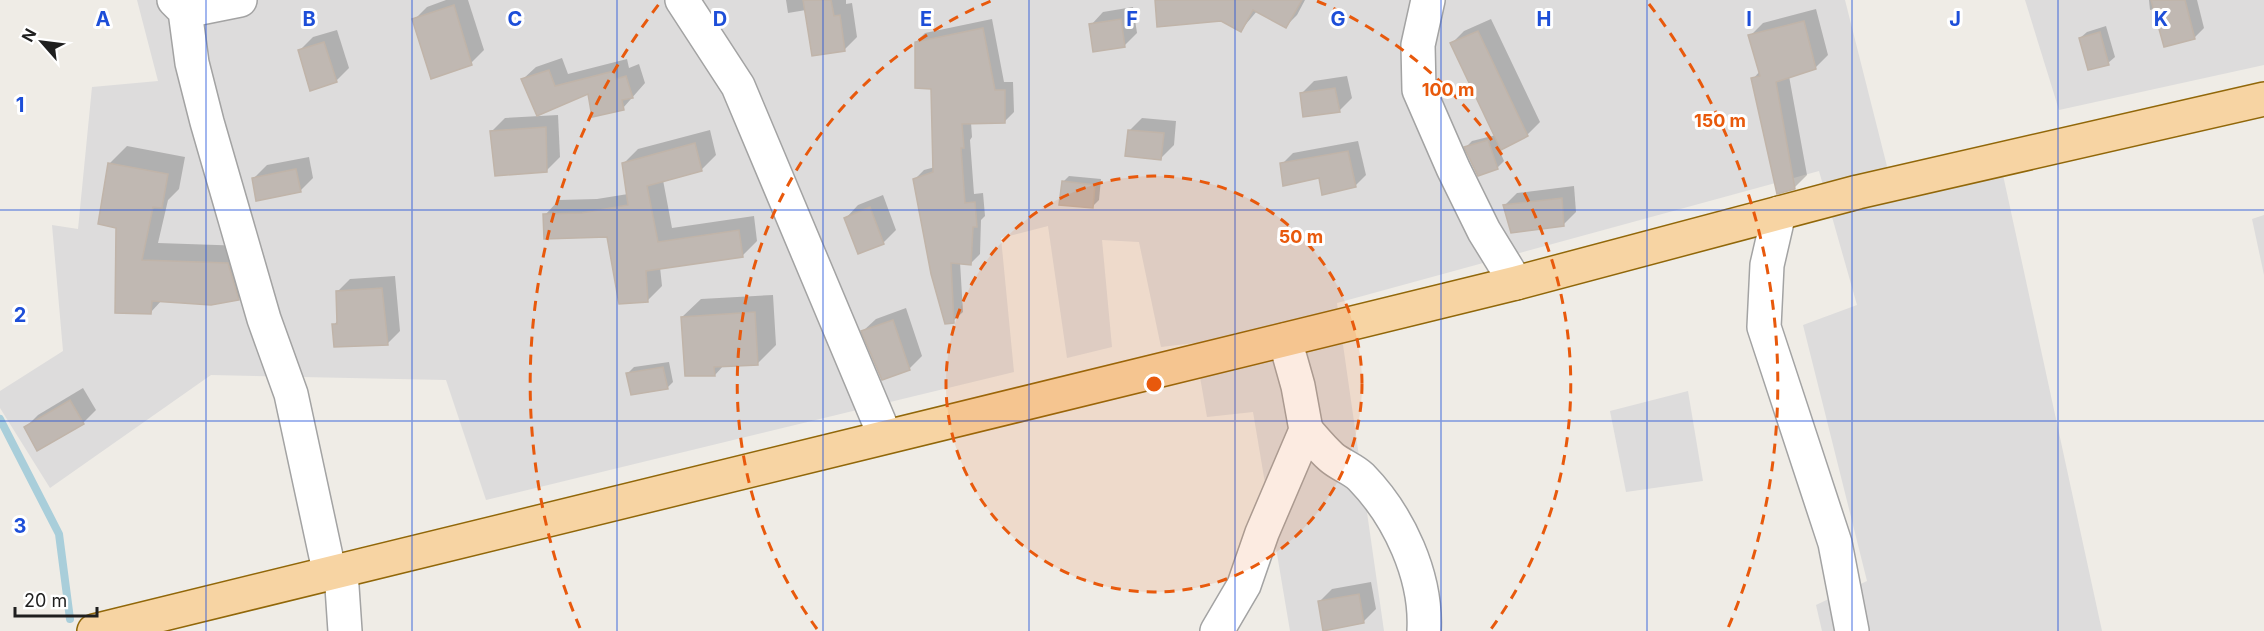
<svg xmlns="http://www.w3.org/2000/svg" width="2264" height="631" font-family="Inter,sans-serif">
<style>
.residential{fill:#dddcdc}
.shadow{fill:#0003}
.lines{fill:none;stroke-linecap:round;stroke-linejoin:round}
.stream{stroke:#a9ceda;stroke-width:8}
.building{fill:#c0b8b2;stroke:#c0b4a9;stroke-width:1.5}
.minor-casing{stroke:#a3a3a3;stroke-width:36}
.major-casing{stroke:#916709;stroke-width:36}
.minor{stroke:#fff;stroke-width:33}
.major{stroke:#f7d4a3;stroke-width:33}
.grid{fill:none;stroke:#1d4ed8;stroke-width:1.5;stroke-opacity:0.55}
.ring{fill:none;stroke:#e8590c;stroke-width:3;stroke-dasharray:10 8}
.grid-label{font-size:20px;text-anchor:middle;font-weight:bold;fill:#1d4ed8;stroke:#fff;stroke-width:6;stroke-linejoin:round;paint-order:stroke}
.centre{fill:#e8590c;stroke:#fff;stroke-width:3}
.ring-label{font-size:18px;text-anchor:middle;font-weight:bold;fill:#e8590c;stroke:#fff;stroke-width:6;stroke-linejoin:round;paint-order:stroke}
</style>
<rect width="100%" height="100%" fill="#efece6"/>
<g class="residential">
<path d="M137,0H1845L1896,202L2003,175L2102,631H1822L1816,605L1867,581L1803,325L1857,305L1819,171L1337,303L1384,631H1290L1253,412L1207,417L1194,343L1161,347L1139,242L1102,240L1112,347L1067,358L1048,226L1001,238L1014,372L486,500L446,380L211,375L50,488L0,408V391L63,351L52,225L78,229L92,87L158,81Z"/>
<path d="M2025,0H2264V65L2059,110Z"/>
<path d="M2264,215V275L2252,219Z"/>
<path d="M1688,391L1703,481L1626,492L1610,411Z"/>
</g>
<g class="shadow">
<path d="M446,0H468L484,50L471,63L414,20L427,7Z"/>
<path d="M786,0H846V4L852,3L857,37L844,50L806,10L788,13Z"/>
<path d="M1156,0H1305L1297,15L1286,26L1257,11L1241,30L1221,20Z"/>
<path d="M2149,0H2197L2204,28L2195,37L2165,45L2155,9L2150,10Z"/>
<path d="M1133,7L1137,33L1124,46L1091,25L1103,12Z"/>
<path d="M1816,9L1828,55L1815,68L1789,76L1807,175L1794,188L1753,79L1760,71L1750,36L1763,23Z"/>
<path d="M992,19L1004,82H1013L1014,112L1004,122H971L972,137L970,140L974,194L983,193L985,216L981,220L980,254L971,263L960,262L963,312L953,321L915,179L924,170L935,167L933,88L916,42L925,33Z"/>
<path d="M1491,19L1540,122L1527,135L1499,149L1504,161L1498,167L1478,174L1466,147L1472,141L1496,135L1451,44L1464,31Z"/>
<path d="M2106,26L2115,57L2108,63L2080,38L2087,32Z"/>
<path d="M337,30L349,68L336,81L300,50L313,37Z"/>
<path d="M562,58L568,74L627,59L629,68L639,64L645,83L623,108L589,92L537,114L523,79L536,67Z"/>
<path d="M1347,76L1352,98L1339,111L1301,94L1314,81Z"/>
<path d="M558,115L560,157L547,170L492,131L505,118Z"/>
<path d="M1142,118L1176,121L1174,145L1161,158L1129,131Z"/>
<path d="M710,130L716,155L701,170L663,180L672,228L754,216L757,241L742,256L660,267L662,286L647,301L608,236L545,215L559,200L597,199L628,194L623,164L638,149Z"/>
<path d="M1358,141L1366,175L1355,186L1282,164L1293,153Z"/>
<path d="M127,146L185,157L179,189L168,200L158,243L246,246L256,281L238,298L162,300L151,312L118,226L109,164Z"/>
<path d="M309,157L313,178L300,191L254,178L267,165Z"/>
<path d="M1069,176L1101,179L1099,200L1093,206L1063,182Z"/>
<path d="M1574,186L1576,212L1563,225L1504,206L1517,193Z"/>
<path d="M883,195L896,230L883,243L846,218L858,205Z"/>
<path d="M395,276L400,331L387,344L334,325L338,320L337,292L350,279Z"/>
<path d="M773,295L776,345L758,363L724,365L715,375L682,317L701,299Z"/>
<path d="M906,308L922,356L909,369L863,331L876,319Z"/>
<path d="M669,362L673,382L667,388L628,373L634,367Z"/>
<path d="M83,388L96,410L83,423L25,428L38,415Z"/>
<path d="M1371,582L1376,609L1363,622L1319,602L1332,589Z"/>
</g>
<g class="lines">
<path class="stream" d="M0,419L59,534L70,619"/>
</g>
<g class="building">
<path d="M803,0H831L834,16L840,15L845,51L812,56Z"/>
<path d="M1155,0H1302L1286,28L1253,10L1241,32L1221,21L1157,27Z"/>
<path d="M2151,0H2185L2195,39L2164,47Z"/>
<path d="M454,5L472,65L431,79L412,19Z"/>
<path d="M1121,19L1125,47L1093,52L1089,24Z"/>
<path d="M1804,21L1816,69L1776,82L1795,189L1777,194L1751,78L1760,76L1748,35Z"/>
<path d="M983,28L995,90H1005V123L962,124L964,148H961L965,203L975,202L977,227H973L971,265L951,263L954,323L945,324L931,274L913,179L933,172L931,89L915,88V42Z"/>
<path d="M1478,31L1528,136L1501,150L1450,43Z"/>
<path d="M2100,32L2109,65L2088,70L2079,38Z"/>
<path d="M324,42L337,82L310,91L298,50Z"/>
<path d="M549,70L555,86L614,71L616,79L626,76L633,98L622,100L624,110L592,117L588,94L537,116L521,79Z"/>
<path d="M1335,88L1340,112L1303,117L1300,93Z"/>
<path d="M546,127L547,172L495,176L490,131Z"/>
<path d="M1128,130L1164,133L1161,160L1125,156Z"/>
<path d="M1488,140L1498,169L1478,176L1464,147Z"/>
<path d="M695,143L702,171L647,186L658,242L739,230L743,257L646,271L648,302L619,304L607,237L544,239L543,214L582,213L628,205L622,163Z"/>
<path d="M1348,151L1356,187L1322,195L1319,178L1283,186L1280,163Z"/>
<path d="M108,163L168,174L162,208L153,207L142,260L228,263L239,300L211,305L152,301L151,314L115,313L116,228L98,224Z"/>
<path d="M296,169L301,192L256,201L252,178Z"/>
<path d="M1062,181L1095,185L1093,208L1059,205Z"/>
<path d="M1562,198L1564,226L1511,233L1503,205Z"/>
<path d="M870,207L884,244L858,254L844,218Z"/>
<path d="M382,288L388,345L334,347L332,324H337L336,291Z"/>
<path d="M755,312L758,365L714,367L715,376H685L681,317Z"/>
<path d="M893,320L910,370L882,380L861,331Z"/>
<path d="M663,367L668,389L631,395L626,373Z"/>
<path d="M70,400L84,424L37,451L24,427Z"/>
<path d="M1359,594L1364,623L1323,631L1318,601Z"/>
</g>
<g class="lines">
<defs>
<g id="minor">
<path d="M174,0L185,11L192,63L207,122L264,319L291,394L330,575"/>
<path d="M682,0L738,86L885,436"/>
<path d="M1428,0L1418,45L1419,90L1453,168L1484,231L1516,283"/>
<path d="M185,11L240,0"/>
<path d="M1779,213L1767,265L1764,327L1835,543L1852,631"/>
<path d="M1306,430C1314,439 1322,449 1331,457C1340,465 1353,469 1361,477C1399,516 1427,576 1424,631"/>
<path d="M341,572L345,631"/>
<path d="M1217,631L1244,585L1262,533L1306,430L1298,386L1285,340"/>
</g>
<path id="major" d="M94,631L1516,283L1858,192L2264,99"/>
</defs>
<use href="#minor" class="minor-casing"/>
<use href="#major" class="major-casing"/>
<use href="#minor" class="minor"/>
<use href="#major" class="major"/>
</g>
<path class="grid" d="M206,0V631M412,0V631M617,0V631M823,0V631M1029,0V631M1235,0V631M1441,0V631M1647,0V631M1852,0V631M2058,0V631M0,210H2264M0,421H2264"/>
<circle cx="1154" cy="384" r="208" fill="#e8590c" fill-opacity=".12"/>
<g class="ring">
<circle cx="1154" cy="384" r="208"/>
<path d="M817 629A416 416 0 0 1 991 1M1317 1A416 416 0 0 1 1491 629"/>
<path d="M580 628A624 624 0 0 1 659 4M1649 4A624 624 0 0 1 1728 628"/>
</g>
<g class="grid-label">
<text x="103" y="26">A</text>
<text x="309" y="26">B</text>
<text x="515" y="26">C</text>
<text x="720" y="26">D</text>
<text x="926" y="26">E</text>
<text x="1132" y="26">F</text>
<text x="1338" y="26">G</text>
<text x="1544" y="26">H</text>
<text x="1749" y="26">I</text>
<text x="1955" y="26">J</text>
<text x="2161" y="26">K</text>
<text x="20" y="112">1</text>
<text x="20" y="322">2</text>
<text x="20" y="533">3</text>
</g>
<circle cx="1154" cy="384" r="9" class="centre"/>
<g class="ring-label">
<text x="1448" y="96">100 m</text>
<text x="1720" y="127">150 m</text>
<text x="1301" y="243">50 m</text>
</g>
<g transform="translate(42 42) rotate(298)" stroke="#ffffff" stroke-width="4.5" paint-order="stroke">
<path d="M0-4.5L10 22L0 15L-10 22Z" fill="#1f1f1f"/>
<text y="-9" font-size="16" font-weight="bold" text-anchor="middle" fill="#1f1f1f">N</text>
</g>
<path d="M15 607v9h82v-9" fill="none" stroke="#1f1f1f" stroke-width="3"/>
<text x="24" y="607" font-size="18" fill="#1f1f1f" stroke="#ffffff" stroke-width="4.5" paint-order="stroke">20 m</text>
</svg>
